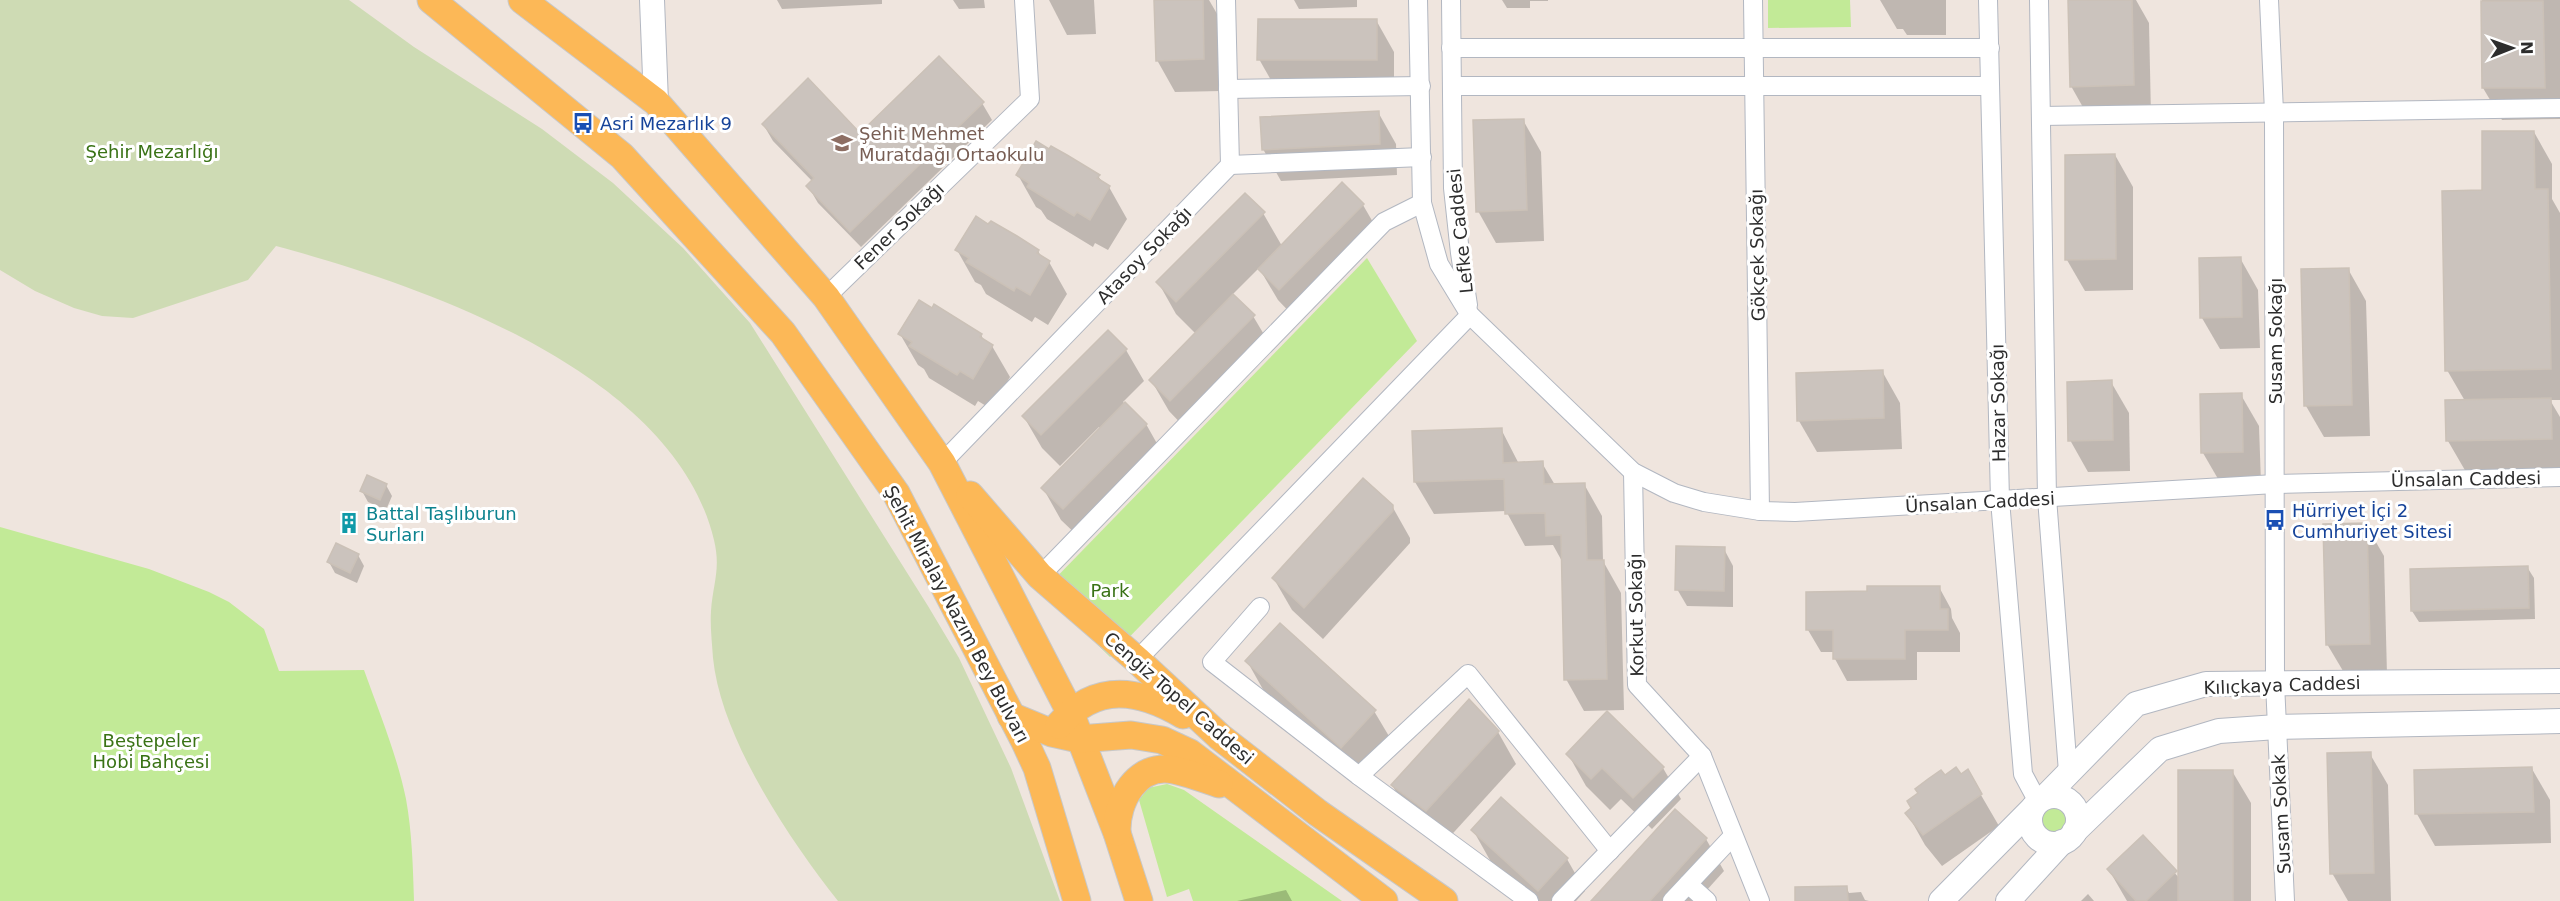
<svg xmlns="http://www.w3.org/2000/svg" width="2560" height="901" font-family="'DejaVu Sans',sans-serif">
<style>
.green{fill:#c2ea97}
.cemetery{fill:#cedbb4}
.shadow{fill:#0003}
.building{fill:#cbc3bd;stroke:#cbc1b7;stroke-width:1.5}
.lines{fill:none;stroke-linecap:round;stroke-linejoin:round}
.street-casing{stroke:#b2b7c1;stroke-width:20}
.secondary-casing{stroke:#b2b7c1;stroke-width:26}
.primary-casing{stroke:#c8c8c8;stroke-width:29}
.street{stroke:#fff;stroke-width:18}
.secondary{stroke:#fff;stroke-width:24}
.primary{stroke:#fcb857;stroke-width:27}
.labels{text-anchor:middle;dominant-baseline:central;stroke-width:6;stroke-linejoin:round;paint-order:stroke}
.transit-label{font-size:18px;fill:#164399;stroke:#fff;text-anchor:start}
.education-label{font-size:18px;fill:#785e54;stroke:#fff;text-anchor:start}
.park-label{font-size:18px;fill:#397215;stroke:#fff}
.street-label{font-size:18px;fill:#2d2d2d;stroke:#fff}
.culture-label{font-size:18px;fill:#0d838f;stroke:#fff;text-anchor:start}
</style>
<rect width="100%" height="100%" fill="#efe5de"/>
<g class="green">
<path d="M1768,0H1850L1851,27L1768,28Z"/>
<path d="M1367,258L1417,341L1110,657L1043,591Z"/>
<path d="M0,527L149,569L209,592L229,602L264,629L279,671L364,670C379,712 397,755 406,799C412,832 413,867 414,901H0Z"/>
<path d="M1167,784L1184,790L1342,901H1193L1189,889L1167,897L1139,800L1148,788Z"/>
<circle cx="2054" cy="820" r="12"/>
</g>
<path class="cemetery" d="M0,0H349L414,47L542,129L613,183L683,248L750,323L928,606L959,658L1011,768L1060,901H838C789,839 721,738 713,658C712,642 710,626 711,611C713,583 721,569 714,540C674,372 424,286 276,246L248,280L133,318L102,316L74,308L35,291L0,270Z"/>
<g class="shadow">
<path d="M777,0H882V4L782,9Z"/>
<path d="M953,0H984L985,8L959,9Z"/>
<path d="M1049,0H1094L1096,34L1067,35Z"/>
<path d="M1156,0H1209L1220,19L1221,91L1175,92L1157,60Z"/>
<path d="M1294,0H1357V7L1299,9Z"/>
<path d="M1502,0H1548V1H1530V8H1507Z"/>
<path d="M1880,0H1946V35H1907L1903,29H1897Z"/>
<path d="M2069,0H2136L2149,23L2151,116L2089,118L2071,86Z"/>
<path d="M2482,0H2560V119L2502,120L2483,88Z"/>
<path d="M1376,20L1394,52V91H1277L1259,59Z"/>
<path d="M982,103L992,120L861,247L818,203L808,186L813,182L773,141L763,124L860,135Z"/>
<path d="M1378,112L1396,144L1397,175L1281,181L1263,149Z"/>
<path d="M1523,120L1541,152L1544,241L1496,243L1478,211Z"/>
<path d="M2534,132L2552,164V199L2560,213V400H2550L2560,417V471L2466,472L2448,441L2465,401L2447,370L2484,192Z"/>
<path d="M2115,155L2133,187V290L2085,291L2067,260Z"/>
<path d="M1018,175L1098,176L1103,183L1109,187L1127,219L1108,250L1095,243L1093,247L1047,219L1041,210L1036,207Z"/>
<path d="M1363,205L1381,236L1298,321L1278,300L1259,268L1232,295L1253,316L1272,348L1189,432L1169,411L1151,380L1196,334L1176,314L1158,282L1263,213L1282,246Z"/>
<path d="M957,250L1038,251L1042,258L1049,262L1067,294L1048,325L1035,317L1032,322L986,294L981,285L975,282Z"/>
<path d="M2240,258L2258,290L2260,348L2220,349L2202,318Z"/>
<path d="M2348,269L2366,301L2370,436L2324,437L2306,406Z"/>
<path d="M1108,332L1126,350L1144,381L1123,402L1146,424L1164,456L1082,540L1061,520L1043,488L1101,429L1099,427L1060,466L1042,448L1024,417Z"/>
<path d="M900,334L981,335L985,342L992,346L1010,377L991,409L978,401L975,406L929,378L924,369L918,365Z"/>
<path d="M1882,371L1900,403L1902,449L1817,452L1799,421Z"/>
<path d="M2111,382L2129,413L2130,471L2088,472L2070,440Z"/>
<path d="M2241,395L2259,426L2261,483L2221,484L2203,453Z"/>
<path d="M1501,429L1519,464L1542,463L1555,485L1584,484L1602,516L1603,561L1621,593L1624,710L1584,711L1566,679L1563,563L1553,545L1525,546L1506,511L1434,514L1415,482L1414,432Z"/>
<path d="M386,485L392,496L386,510L368,502L362,491Z"/>
<path d="M1392,506L1410,538V543L1323,639L1292,610L1274,579Z"/>
<path d="M2366,525L2384,556L2387,675L2346,676L2327,644Z"/>
<path d="M1724,549L1733,566V607L1687,606L1677,589Z"/>
<path d="M358,555L364,566L357,583L335,573L329,562Z"/>
<path d="M2527,567L2534,578L2535,619L2419,622L2412,611Z"/>
<path d="M1939,587L1951,609L1952,618L1960,633V652H1917V680L1847,681L1835,659V652H1821L1808,630L1869,593Z"/>
<path d="M1247,661L1374,711L1393,743L1360,779L1265,693Z"/>
<path d="M1469,702L1498,732L1516,764L1445,842L1411,817L1392,785Z"/>
<path d="M1568,754L1663,768L1681,799L1652,829L1621,799L1610,810L1586,786Z"/>
<path d="M2370,754L2388,785L2391,901H2348L2332,873Z"/>
<path d="M2532,769L2550,800L2551,843L2435,846L2417,814Z"/>
<path d="M1967,771L1999,826L1942,866L1925,845L1907,813L1944,777L1961,776Z"/>
<path d="M2232,771L2251,803V901H2127L2109,870L2143,837L2180,879Z"/>
<path d="M1501,799L1567,859L1585,891L1576,901H1534L1491,862L1473,830Z"/>
<path d="M1675,811L1706,839L1724,871L1697,901H1593Z"/>
<path d="M1846,887L1849,893L1861,892L1865,900L1869,901H1803Z"/>
<path d="M1286,890L1292,901H1237Z"/>
<path d="M2088,894L2094,901H2081Z"/>
</g>
<g class="building">
<path d="M1154,0H1203L1204,59L1156,61Z"/>
<path d="M2068,0H2132L2134,85L2070,87Z"/>
<path d="M2481,1H2543L2545,88H2482Z"/>
<path d="M1258,19H1377V60H1257Z"/>
<path d="M939,56L984,102L850,232L806,186L814,178L762,124L808,78L860,133Z"/>
<path d="M1379,111L1380,144L1262,150L1260,117Z"/>
<path d="M1524,119L1527,210L1476,212L1473,120Z"/>
<path d="M2482,131H2534L2535,189H2548L2551,369L2445,371L2442,191L2482,190Z"/>
<path d="M1036,141L1049,149L1051,146L1067,155L1100,175L1097,178L1110,186L1090,220L1077,212L1074,216L1027,187L1029,183L1016,175Z"/>
<path d="M2115,154L2116,259L2065,260V155Z"/>
<path d="M1342,182L1364,204L1279,290L1258,269Z"/>
<path d="M1245,193L1265,212L1176,302L1156,282Z"/>
<path d="M976,216L988,224L991,221L1017,236L1039,250L1037,253L1050,261L1030,295L1016,287L1014,291L966,262L969,258L955,250Z"/>
<path d="M2241,257L2242,317L2200,318L2199,258Z"/>
<path d="M2349,268L2352,405L2304,406L2301,269Z"/>
<path d="M1233,294L1255,315L1170,401L1149,380Z"/>
<path d="M919,300L932,308L934,304L982,334L980,337L993,345L973,379L960,371L957,375L909,346L912,342L898,334Z"/>
<path d="M1108,330L1127,349L1041,435L1022,416Z"/>
<path d="M1883,370L1884,418L1797,421L1796,373Z"/>
<path d="M2112,380L2113,440L2068,441L2067,382Z"/>
<path d="M2242,393L2243,452L2201,453L2200,394Z"/>
<path d="M2551,398L2552,439L2446,441L2445,400Z"/>
<path d="M1125,402L1147,424L1063,509L1041,488Z"/>
<path d="M1502,428L1503,463L1543,461L1544,484L1585,483L1587,560H1604L1607,679L1564,680L1561,535L1546,536L1545,513L1505,514L1504,479L1414,482L1412,431Z"/>
<path d="M367,475L387,484L380,500L360,491Z"/>
<path d="M1363,478L1393,505V511L1304,608L1272,578Z"/>
<path d="M2367,523L2370,644L2326,645L2323,524Z"/>
<path d="M336,543L359,554L350,573L327,562Z"/>
<path d="M1676,546L1725,547L1724,591L1675,590Z"/>
<path d="M2528,566L2529,608L2411,611L2410,569Z"/>
<path d="M1867,586H1940V609H1948V630H1905V659H1833V630H1806V592L1867,591Z"/>
<path d="M1280,623L1376,710L1341,748L1245,661Z"/>
<path d="M1469,699L1499,731L1426,811L1391,785Z"/>
<path d="M1607,711L1664,767L1633,798L1602,768L1591,779L1566,754Z"/>
<path d="M2371,752L2374,873L2330,874L2327,753Z"/>
<path d="M1956,767L1961,774L1968,769L1982,794L1923,835L1905,813L1911,808L1907,801L1918,793L1915,789L1928,779L1941,770L1945,775Z"/>
<path d="M2532,767L2534,812L2415,814L2414,770Z"/>
<rect x="2178" y="770" width="55" height="131"/>
<path d="M1501,797L1568,858L1538,891L1471,830Z"/>
<path d="M1675,809L1707,838L1650,901H1591Z"/>
<path d="M2143,835L2177,871L2146,901H2136L2107,869Z"/>
<path d="M1847,886L1848,901H1795V887Z"/>
</g>
<g class="lines">
<defs>
<g id="street">
<path d="M1418,0L1422,203L1439,264L1470,315L1633,472L1674,493L1704,502L1760,511L1795,512L2275,484L2560,477"/>
<path d="M1451,0L1453,188L1460,253L1468,305"/>
<path d="M1753,0L1760,511"/>
<path d="M1988,0L2000,500L2023,774L2038,802"/>
<path d="M2039,0L2047,498L2068,772"/>
<path d="M2269,0L2274,112L2275,683L2285,901"/>
<path d="M1451,48H1990"/>
<path d="M1452,86H1990"/>
<path d="M1228,89L1421,86"/>
<path d="M2041,116L2560,108"/>
<path d="M1230,165L1422,157"/>
<path d="M826,297L1030,99L1024,0"/>
<path d="M942,463L1230,165L1226,0"/>
<path d="M1633,472L1637,685L1702,756L1760,901"/>
<path d="M1040,576L1384,222L1422,203"/>
<path d="M1260,607L1212,662L1359,776L1529,901"/>
<path d="M1137,660L1470,315"/>
<path d="M1359,776L1468,674L1610,851"/>
<path d="M1688,884L1707,901"/>
<path d="M1561,901L1702,756"/>
<path d="M1672,901L1732,837"/>
</g>
<g id="secondary">
<path d="M652,0L656,102"/>
<circle cx="2054" cy="820" r="24"/>
<path d="M2045,797L2136,704L2206,684L2560,681"/>
<path d="M2074,832L2160,749L2219,731L2277,727L2560,721"/>
<path d="M1941,901L2033,808"/>
<path d="M2008,901L2062,842"/>
</g>
<g id="primary">
<path d="M431,0L622,156L783,333L896,493L1024,740L1037,768L1077,901"/>
<path d="M522,0L656,102L826,297L942,463L1070,712L1117,833L1139,901"/>
<path d="M970,495L1040,576L1137,660L1220,737L1318,813L1444,901"/>
<path d="M1011,716L1052,733L1079,739L1131,735L1162,740L1190,753L1384,901"/>
<path d="M1059,725C1096,682 1139,689 1183,715"/>
<path d="M1117,832C1116,801 1137,762 1174,770C1189,773 1204,779 1219,784"/>
</g>
</defs>
<use href="#street" class="street-casing"/>
<use href="#secondary" class="secondary-casing"/>
<use href="#primary" class="primary-casing"/>
<use href="#street" class="street"/>
<use href="#secondary" class="secondary"/>
<use href="#primary" class="primary"/>
</g>
<defs>
<symbol id="bus-bare" viewBox="-9 -9 18 18"><path d="M-5-6H5V4H4V6H2V4H-2V6H-4V4H-5ZM-3.5-4V0h7V-4ZM-3.5 1.2v1.5H-2V1.2ZM2 1.2v1.5H3.5V1.2Z" fill="#1a4fb4" stroke="#fff" stroke-width="2.5" paint-order="stroke"/></symbol>
<symbol id="school-bare" viewBox="-9 -9 18 18"><path d="M0-5L7-2L0 1L-7-2ZM-4 1L0 2.5L4 1V4Q0 6-4 4Z" fill="#8d6e63" stroke="#fff" stroke-width="2.5" paint-order="stroke"/></symbol>
<symbol id="building-bare" viewBox="-9 -9 18 18"><path d="M-4-6H4V6H1V3H-1V6H-4ZM-2.5-4.3h1.7v1.8h-1.7ZM.8-4.3h1.7v1.8H.8ZM-2.5-1h1.7V.8h-1.7ZM.8-1h1.7V.8H.8Z" fill="#0f9aa8" stroke="#fff" stroke-width="2.5" paint-order="stroke"/></symbol>
</defs>
<g fill-rule="evenodd">
<use href="#bus-bare" x="568" y="108" width="30" height="30"/>
<use href="#school-bare" x="827" y="128" width="30" height="30"/>
<use href="#bus-bare" x="2260" y="505" width="30" height="30"/>
<use href="#building-bare" x="334" y="508" width="30" height="30"/>
</g>
<g class="labels">
<g class="transit-label">
<text x="600" y="123">Asri Mezarlık 9</text>
<text x="2292" y="510">Hürriyet İçi 2<tspan x="2292" dy="21">Cumhuriyet Sitesi</tspan></text>
</g>
<g class="education-label">
<text x="859" y="133">Şehit Mehmet<tspan x="859" dy="21">Muratdağı Ortaokulu</tspan></text>
</g>
<g class="park-label">
<text x="152" y="151">Şehir Mezarlığı</text>
<text x="1110" y="590">Park</text>
<text x="151" y="740">Beştepeler<tspan x="151" dy="21">Hobi Bahçesi</tspan></text>
</g>
<g class="street-label">
<text transform="translate(899 226) rotate(-44)">Fener Sokağı</text>
<text transform="translate(1460 231) rotate(-96)">Lefke Caddesi</text>
<text transform="translate(1144 255) rotate(-46)">Atasoy Sokağı</text>
<text transform="translate(1757 255) rotate(-91)">Gökçek Sokağı</text>
<text transform="translate(2275 341) rotate(-90)">Susam Sokağı</text>
<text transform="translate(1998 403) rotate(-91)">Hazar Sokağı</text>
<text transform="translate(2466 479) rotate(-1)">Ünsalan Caddesi</text>
<text transform="translate(1980 502) rotate(-3)">Ünsalan Caddesi</text>
<text transform="translate(957 614) rotate(62)">Şehit Miralay Nazım Bey Bulvarı</text>
<text transform="translate(1636 615) rotate(-91)">Korkut Sokağı</text>
<text transform="translate(2282 685) rotate(-2)">Kılıçkaya Caddesi</text>
<text transform="translate(1179 698) rotate(41)">Cengiz Topel Caddesi</text>
<text transform="translate(2281 814) rotate(-93)">Susam Sokak</text>
</g>
<g class="culture-label">
<text x="366" y="513">Battal Taşlıburun<tspan x="366" dy="21">Surları</tspan></text>
</g>
</g>
<g transform="translate(2512 48) rotate(89)" stroke="#ffffff" stroke-width="4.5" paint-order="stroke">
<path d="M0-4.5L10 22L0 15L-10 22Z" fill="#2d2d2d"/>
<text y="-9" font-size="16" font-weight="bold" text-anchor="middle" fill="#2d2d2d">N</text>
</g>
</svg>
